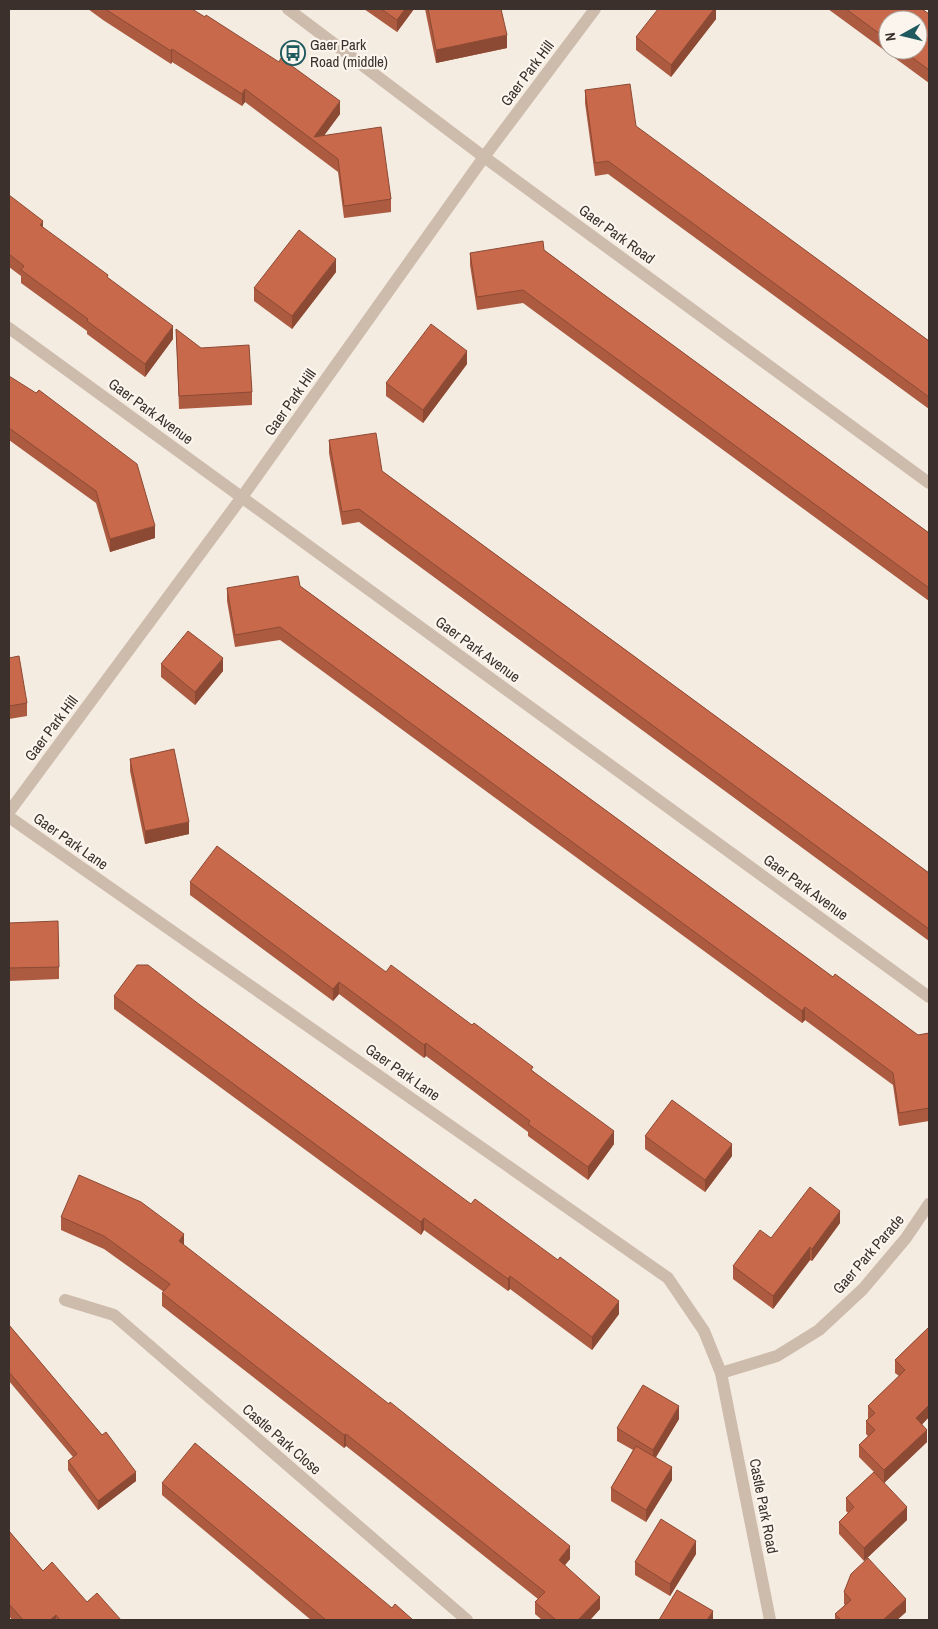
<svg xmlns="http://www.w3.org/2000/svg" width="938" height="1629" font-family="'Archivo Narrow',sans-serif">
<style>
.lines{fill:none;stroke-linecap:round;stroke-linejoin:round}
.street{stroke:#cdbbac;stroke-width:12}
.wall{fill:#ac5a40;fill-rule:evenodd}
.shaded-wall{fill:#8c4a34}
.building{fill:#c8694b;stroke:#8c4a34}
.labels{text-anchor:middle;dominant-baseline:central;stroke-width:4.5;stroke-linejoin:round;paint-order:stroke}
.poi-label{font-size:15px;fill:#3b302b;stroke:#fbf5ee;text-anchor:start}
.street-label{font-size:15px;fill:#3b302b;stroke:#fbf5ee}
</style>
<rect width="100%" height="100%" fill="#f4ebe1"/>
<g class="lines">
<g class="street">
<path d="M288,9L484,157L929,483"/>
<path d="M9,328L929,997"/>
<path d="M9,812L242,497L484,157L595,9"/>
<path d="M9,817L668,1278L704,1331L721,1373L770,1620"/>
<path d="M65,1300L114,1315L467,1620"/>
<path d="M721,1373L777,1356L819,1330L863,1289L906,1238L929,1204"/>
</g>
</g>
<g class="wall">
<path d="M88,9H192L340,114L324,135L391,199V212L344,218L338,172L245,102L242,106L172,62L171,64L103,20Z"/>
<path d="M364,9H414L397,32Z"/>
<path d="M425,9H501L507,48L436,63Z"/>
<path d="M716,9V19L671,77L636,50V37Z"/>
<path d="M828,9H922L929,14V83ZM888,20L918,50H888Z"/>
<path d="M585,90L929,341V409L608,174L595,176L585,103Z"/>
<path d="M9,195L43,228L108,278L173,339L145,377L87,334V331L21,283V276L9,267Z"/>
<path d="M544,250L599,291L929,533V601L523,303L477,310L470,265V253Z"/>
<path d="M336,272L292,329L254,301V288Z"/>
<path d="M176,329L252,392V405L179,409Z"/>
<path d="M467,364L423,423L386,396V383Z"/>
<path d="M9,376L155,538L110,552L96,503L9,440Z"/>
<path d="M329,440L382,471L929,873V941L359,522L342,525L329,453Z"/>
<path d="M300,586L833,977L918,1035L929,1033V1121L899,1126L893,1085L805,1020L802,1023L280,640L235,647L227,601V588Z"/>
<path d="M9,658L27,703V716L9,719Z"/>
<path d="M161,664L223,671L195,705L161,677Z"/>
<path d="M130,759L189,834L145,844L130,771Z"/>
<path d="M190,882L386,972L533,1071L614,1144L588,1180L528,1136V1132L426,1056L424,1058L339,994L333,1001L190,895Z"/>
<path d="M9,923L59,967V979L9,981Z"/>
<path d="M114,996L200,1005L619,1314L592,1350L510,1289L508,1291L424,1230L421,1235L114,1009Z"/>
<path d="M645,1136L732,1156L705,1192L645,1149Z"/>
<path d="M61,1217L184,1245L570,1559L565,1565L600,1609L590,1620H542L535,1614V1602L538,1599L384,1476L346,1446L344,1448L162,1306V1293L164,1292L104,1249L61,1230Z"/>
<path d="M840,1223L812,1261L810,1260L773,1309L733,1279V1266L771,1238Z"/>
<path d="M9,1325L102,1435L136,1481L98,1510L68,1470V1461L73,1457L9,1381Z"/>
<path d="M929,1327V1417L922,1424L927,1442L884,1483L907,1520L864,1561L839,1534V1522L848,1513L846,1511V1498L874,1472L859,1457V1445L868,1436L866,1434V1421L868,1419V1406L899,1376L895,1373V1360Z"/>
<path d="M679,1419L656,1457L672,1480L646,1522L611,1501V1488L633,1450L617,1441V1428Z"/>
<path d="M162,1483L392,1608L413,1620H311L162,1495Z"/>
<path d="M9,1531L43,1571L87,1602L121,1620H12L9,1616Z"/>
<path d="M696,1554L670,1596L635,1575V1562Z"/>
<path d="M844,1592L906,1612L897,1620H835V1614L845,1605L844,1604Z"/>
</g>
<g class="shaded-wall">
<path d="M405,9H414L397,32V20Z"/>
<path d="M714,9H716V19L671,77V65Z"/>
<path d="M507,35V48L436,63V50Z"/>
<path d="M172,49V62L171,64V51Z"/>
<path d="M245,89V102L242,106V94Z"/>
<path d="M340,101V114L318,144L314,137Z"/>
<path d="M43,221V234L40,225Z"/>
<path d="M336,259V272L292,329V316Z"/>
<path d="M173,326V339L145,377V364Z"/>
<path d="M467,351V364L423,423V410Z"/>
<path d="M155,526V538L110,552V539Z"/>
<path d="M223,658V671L195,705V692Z"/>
<path d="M189,822V834L145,844V831Z"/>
<path d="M339,982V994L333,1001V989Z"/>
<path d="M805,1007V1020L802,1023V1011Z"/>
<path d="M426,1043V1056L424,1058V1045Z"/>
<path d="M614,1131V1144L588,1180V1167Z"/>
<path d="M732,1144V1156L705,1192V1180Z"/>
<path d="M840,1211V1223L812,1261V1249Z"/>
<path d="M424,1218V1230L421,1235V1222Z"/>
<path d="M184,1234V1247L179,1241Z"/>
<path d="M810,1247V1260L773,1309V1296Z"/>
<path d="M510,1276V1289L508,1291V1279Z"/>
<path d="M619,1301V1314L592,1350V1337Z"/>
<path d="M929,1405V1417L916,1431V1418Z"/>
<path d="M679,1406V1419L653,1462V1450Z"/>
<path d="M927,1430V1442L884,1483V1470Z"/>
<path d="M346,1434V1446L344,1448V1435Z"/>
<path d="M672,1467V1480L646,1522V1510Z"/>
<path d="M136,1472V1481L98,1510V1501Z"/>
<path d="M907,1507V1520L864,1561V1548Z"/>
<path d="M696,1541V1554L670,1596V1584Z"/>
<path d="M570,1546V1559L559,1572V1560Z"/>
<path d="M600,1597V1609L590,1620H578Z"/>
<path d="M906,1599V1612L897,1620H883Z"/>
<path d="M713,1611V1620H707Z"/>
<path d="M56,1615V1620H50Z"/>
</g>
<g class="building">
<path d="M105,9H192L205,17L206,15L279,62L281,58L340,101L314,137L381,127L391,199L344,206L338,159L245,89L242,94L172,49L171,51Z"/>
<path d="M381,9H405L397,20Z"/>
<path d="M428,9H501L507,35L436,50Z"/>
<path d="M658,9H714L671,65L636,37Z"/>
<path d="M846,9H922L929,14V70L902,50H918V20H888V40Z"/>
<path d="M630,84L636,126L929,341V397L608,161L595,163L585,90Z"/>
<path d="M9,195L43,221L40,225L108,275L107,277L173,326L145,364L87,321L88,319L21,270L24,266L9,254Z"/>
<path d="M299,230L336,259L292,316L254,288Z"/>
<path d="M543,241L544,250L599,291L929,533V588L523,290L477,297L470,253Z"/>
<path d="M431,324L467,351L423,410L386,383Z"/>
<path d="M176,329L201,348L249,345L252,392L179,396Z"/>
<path d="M9,376L36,393L39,390L137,464L155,526L110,539L96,491L9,428Z"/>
<path d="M376,433L382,471L929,873V929L359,509L342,512L329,440Z"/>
<path d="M298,576L300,586L833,977L835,974L918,1035L929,1033V1108L899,1113L893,1073L805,1007L802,1011L280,627L235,635L227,588Z"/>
<path d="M188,631L223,658L195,692L161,664Z"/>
<path d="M19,656L27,703L9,706V658Z"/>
<path d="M174,749L189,822L145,831L130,759Z"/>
<path d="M217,846L386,972L391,965L472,1025L474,1023L533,1067L531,1070L614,1131L588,1167L528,1124L530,1121L426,1043L424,1045L339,982L333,989L190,882Z"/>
<path d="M58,921L59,967L9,968V923Z"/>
<path d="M137,965H148L200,1005L471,1204L475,1199L558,1260L560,1257L619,1301L592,1337L510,1276L508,1279L424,1218L421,1222L114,996Z"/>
<path d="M672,1100L732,1144L705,1180L645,1136Z"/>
<path d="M79,1175L141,1202L184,1234L179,1241L389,1404L390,1402L570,1546L559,1560L600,1597L578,1620H556L535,1602L545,1592L384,1464L346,1434L344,1435L162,1293L170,1284L104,1236L61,1217Z"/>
<path d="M810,1187L840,1211L812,1249L810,1247L773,1296L733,1266L760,1230L771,1238Z"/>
<path d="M9,1325L102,1435L106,1432L136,1472L98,1501L68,1461L77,1454L9,1372Z"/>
<path d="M929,1327V1405L916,1418L927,1430L884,1470L859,1445L875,1430L866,1421L875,1413L868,1406L905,1370L895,1360Z"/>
<path d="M643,1385L679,1406L653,1450L617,1428Z"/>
<path d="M195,1443L392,1608L395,1604L413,1620H326L162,1483Z"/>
<path d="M636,1446L672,1467L646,1510L611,1488Z"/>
<path d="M874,1472L907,1507L864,1548L839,1522L854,1507L846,1498Z"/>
<path d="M661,1519L696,1541L670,1584L635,1562Z"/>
<path d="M9,1531L43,1571L52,1562L87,1602L97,1593L121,1620H60L56,1615L50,1620H23L9,1604Z"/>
<path d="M868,1558L906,1599L883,1620H841L835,1614L851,1600L844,1592L851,1574Z"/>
<path d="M677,1590L713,1611L707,1620H659Z"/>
</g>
<defs>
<symbol id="bus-ring" viewBox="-11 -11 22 22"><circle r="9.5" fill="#fbf5ee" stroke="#1f5a5e" stroke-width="1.5"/><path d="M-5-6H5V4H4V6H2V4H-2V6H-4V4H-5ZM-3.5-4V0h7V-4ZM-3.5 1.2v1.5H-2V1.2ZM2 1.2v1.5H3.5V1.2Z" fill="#1f5a5e"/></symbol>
</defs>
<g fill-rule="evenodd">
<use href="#bus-ring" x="279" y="39" width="28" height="28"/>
</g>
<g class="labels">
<g class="poi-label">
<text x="310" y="44">Gaer Park<tspan x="310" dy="17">Road (middle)</tspan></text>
</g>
<g class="street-label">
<text transform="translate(527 73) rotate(-53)">Gaer Park Hill</text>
<text transform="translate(617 234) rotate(36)">Gaer Park Road</text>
<text transform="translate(290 402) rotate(-55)">Gaer Park Hill</text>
<text transform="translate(151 411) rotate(36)">Gaer Park Avenue</text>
<text transform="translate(478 649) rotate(36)">Gaer Park Avenue</text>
<text transform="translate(51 728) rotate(-53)">Gaer Park Hill</text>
<text transform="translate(71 841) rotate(35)">Gaer Park Lane</text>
<text transform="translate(806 887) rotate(36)">Gaer Park Avenue</text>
<text transform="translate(403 1072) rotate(35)">Gaer Park Lane</text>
<text transform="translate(868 1254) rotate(-49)">Gaer Park Parade</text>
<text transform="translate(282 1439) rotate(41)">Castle Park Close</text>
<text transform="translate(764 1506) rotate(79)">Castle Park Road</text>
</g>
</g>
<rect width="938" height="1629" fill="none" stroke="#3b302b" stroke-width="20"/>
<g transform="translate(903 35) rotate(262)"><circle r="24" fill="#fbf5ee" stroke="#aea6a0"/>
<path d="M0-4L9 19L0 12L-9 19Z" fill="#1f5a5e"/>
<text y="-8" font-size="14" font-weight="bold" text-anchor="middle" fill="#3b302b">N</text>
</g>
</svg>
